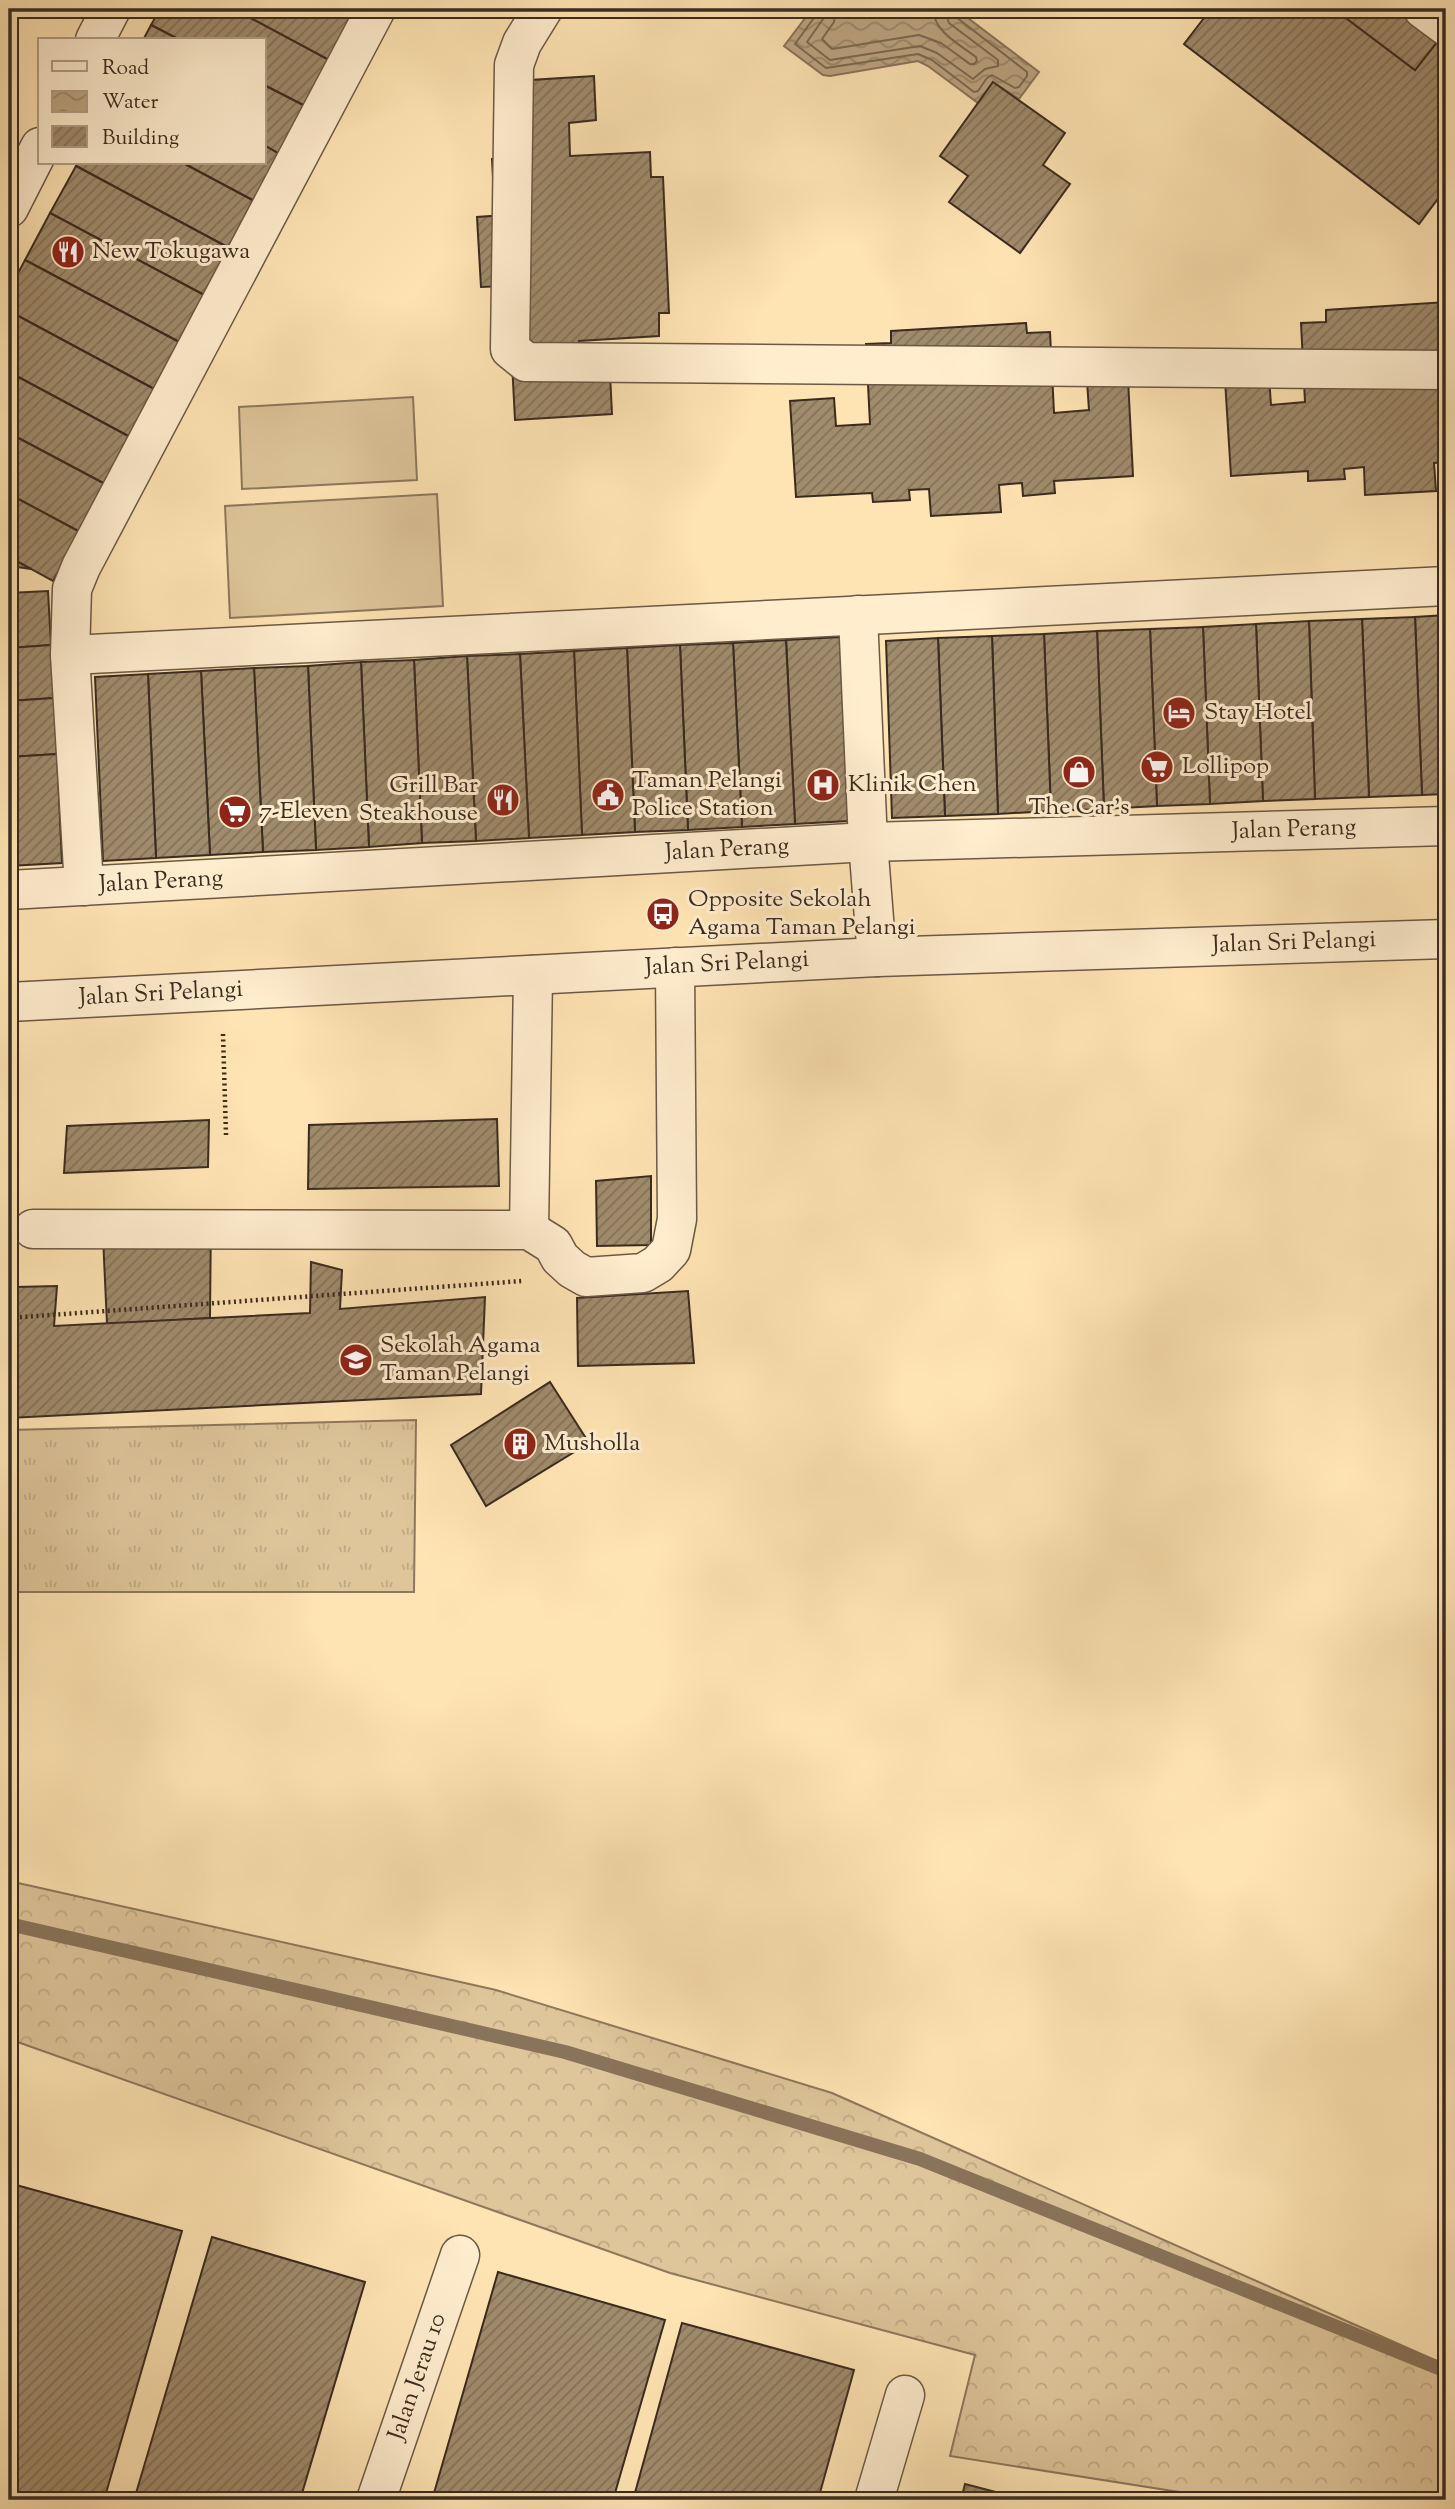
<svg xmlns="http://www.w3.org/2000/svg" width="1455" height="2509" font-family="'Sorts Mill Goudy',serif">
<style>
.grass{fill:url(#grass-tufts);stroke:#8c785d;stroke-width:2}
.forest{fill:url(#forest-crowns);stroke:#8c785d;stroke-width:2}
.pitch{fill:#dec59a;stroke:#8c785d;stroke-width:2}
.water{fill:url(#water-waves);stroke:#88745a;stroke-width:2}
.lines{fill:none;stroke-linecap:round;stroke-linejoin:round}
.shore{stroke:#7b6850;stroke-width:2}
.stream{stroke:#88745a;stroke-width:14}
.building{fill:url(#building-hatch);stroke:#3a2b20;stroke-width:2}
.minor-casing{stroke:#6b5945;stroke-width:41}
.path{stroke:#3a2b20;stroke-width:4.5;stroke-dasharray:2 3.5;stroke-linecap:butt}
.minor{stroke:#ffedce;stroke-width:38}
.labels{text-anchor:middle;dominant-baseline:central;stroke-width:6;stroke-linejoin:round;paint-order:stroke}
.poi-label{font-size:24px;fill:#3a2b20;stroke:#ffedce;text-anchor:start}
.street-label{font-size:24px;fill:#3a2b20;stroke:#ffedce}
</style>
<defs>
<pattern id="grass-tufts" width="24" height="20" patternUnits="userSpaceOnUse" patternTransform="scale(1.75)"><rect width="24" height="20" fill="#dec59a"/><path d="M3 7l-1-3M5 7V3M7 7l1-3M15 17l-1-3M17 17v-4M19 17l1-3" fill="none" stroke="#bfa984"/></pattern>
<pattern id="forest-crowns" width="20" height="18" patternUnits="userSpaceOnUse" patternTransform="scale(1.75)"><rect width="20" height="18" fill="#dec59a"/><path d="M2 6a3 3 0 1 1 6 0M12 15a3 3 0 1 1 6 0" fill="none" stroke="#bfa984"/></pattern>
<pattern id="water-waves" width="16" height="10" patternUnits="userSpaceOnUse" patternTransform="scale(1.75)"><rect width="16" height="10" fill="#bca581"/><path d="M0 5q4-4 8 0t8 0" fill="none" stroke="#9a8769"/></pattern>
<pattern id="building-hatch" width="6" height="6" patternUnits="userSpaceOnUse" patternTransform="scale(1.75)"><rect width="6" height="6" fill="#a08b6c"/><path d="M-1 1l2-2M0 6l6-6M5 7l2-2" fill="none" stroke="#837258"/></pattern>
</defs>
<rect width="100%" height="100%" fill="#ffe4b3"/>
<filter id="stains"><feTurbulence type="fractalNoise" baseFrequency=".00286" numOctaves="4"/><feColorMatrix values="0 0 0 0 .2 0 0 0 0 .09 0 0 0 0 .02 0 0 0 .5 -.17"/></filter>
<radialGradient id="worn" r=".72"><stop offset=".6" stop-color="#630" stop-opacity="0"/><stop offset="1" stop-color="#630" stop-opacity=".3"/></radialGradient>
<path class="grass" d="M416,1420L414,1592H9V1430Z"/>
<path class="forest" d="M9,1881L496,1990L832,2093L1446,2365V2500H1230L950,2456L975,2355L670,2273L9,2039Z"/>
<g class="pitch">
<path d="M413,397L417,480L242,489L239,407Z"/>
<path d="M437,494L443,606L230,618L225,506Z"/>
</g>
<path class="water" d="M812,9H956L1039,72L1019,99L993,82L978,103L928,66L918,61L830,76L823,75L784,46Z"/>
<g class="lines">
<g class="shore">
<path d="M817,9L816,15L795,44L826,68L918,54L932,60L974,92L978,91L987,78L992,75L1015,88L1019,87L1027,76V72L956,17L953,9"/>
<path d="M825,9L823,19L807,42L830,60L920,46L937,53L973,79L985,69L998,66V60L949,23L944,9"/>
<path d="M836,9L834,22L822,39L832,49L919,35L941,43L970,64H974L977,61L976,57C959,44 934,32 933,9"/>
</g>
<path class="stream" d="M9,1924L565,2052L920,2159L1446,2371"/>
</g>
<g class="building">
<path d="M160,9H234L331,61L307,107L264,85V40H180L151,25Z"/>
<path d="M234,9H348L357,14L331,61Z"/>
<path d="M1211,9H1334L1415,70L1437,42L1446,48V90L1444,93L1446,95V188L1419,224L1184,44Z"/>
<path d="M1334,9H1395L1437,42L1415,70Z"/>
<path d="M151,25L180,40H143Z"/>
<path d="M594,76L596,120L569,123L570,156L650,152L651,177H663L669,313H659V336L579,341L581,375L610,374L612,414L515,420L508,286L481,287L477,217L505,215L494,196L492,159H502L498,82Z"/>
<path d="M993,82L1065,133L1043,165L1070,184L1020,253L949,202L968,176L940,156Z"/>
<path d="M264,85L307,107L281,155L264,145Z"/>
<path d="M264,145L281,155L256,202L183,163H264Z"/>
<path d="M78,163H183L256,202L231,249L76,166Z"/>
<path d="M76,166L231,249L206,296L50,213Z"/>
<path d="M50,213L206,296L181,343L25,260Z"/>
<path d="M25,260L181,343L156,390L9,311V290Z"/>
<path d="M1446,302V462L1434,463L1436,491L1365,495L1364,467L1344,469L1345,479L1308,481V471L1231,476L1225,380L1269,376L1271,405L1305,402L1301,323L1326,322V310Z"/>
<path d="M9,311L156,390L130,437L9,372Z"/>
<path d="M1026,323L1027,333L1050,332L1054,413L1089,410L1087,381L1128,379L1133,476L1054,481L1055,493L1023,496L1022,483L999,485L1001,512L931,516L929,489L909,490L910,500L873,502L872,493L796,497L790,401L834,398L836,426L870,424L866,344L891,343V331Z"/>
<path d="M9,372L130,437L105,484L9,433Z"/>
<path d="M9,433L105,484L80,532L9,494Z"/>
<path d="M9,494L80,532L53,581L9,557Z"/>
<path d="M9,557L31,569L9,566Z"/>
<path d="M48,591L51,645L9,648V593Z"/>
<path d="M1446,615V794L1422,795L1415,617Z"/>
<path d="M1415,617L1422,795L1369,797L1362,619Z"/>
<path d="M1362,619L1369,797L1315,799L1309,621Z"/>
<path d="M1309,621L1315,799L1263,801L1256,624Z"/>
<path d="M1256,624L1263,801L1210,804L1203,627Z"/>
<path d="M1203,627L1210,804L1157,806L1150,629Z"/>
<path d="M1150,629L1157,806L1104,809L1097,631Z"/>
<path d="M1097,631L1104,809L1051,811L1044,634Z"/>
<path d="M1044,634L1051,811L998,814L992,636Z"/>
<path d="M992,636L998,814L945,816L938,638Z"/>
<path d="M840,637L848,821L795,824L786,640Z"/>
<path d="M938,638L945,816L892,818L886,641Z"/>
<path d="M786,640L795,824L742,827L733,643Z"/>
<path d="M733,643L742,827L688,830L680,645Z"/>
<path d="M51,645L54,698L9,701V648Z"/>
<path d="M680,645L688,830L635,832L627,648Z"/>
<path d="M627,648L635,832L582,835L574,651Z"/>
<path d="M574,651L582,835L529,838L520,654Z"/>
<path d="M520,654L529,838L476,841L467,656Z"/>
<path d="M467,656L476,841L422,843L414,660Z"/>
<path d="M414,660L422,843L369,847L361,662Z"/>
<path d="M361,662L369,847L316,850L308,666Z"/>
<path d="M308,666L316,850L263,852L254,668Z"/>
<path d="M254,668L263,852L210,855L201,671Z"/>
<path d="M201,671L210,855L156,858L148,674Z"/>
<path d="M148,674L156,858L103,861L95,677Z"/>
<path d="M54,698L57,754L9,757V701Z"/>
<path d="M57,754L62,863L9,866V757Z"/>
<path d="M497,1119L499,1186L308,1189L309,1125Z"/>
<path d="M209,1120L208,1167L64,1173L67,1126Z"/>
<path d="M651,1176V1245L597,1246L596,1181Z"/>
<path d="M211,1212L210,1318L107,1324L102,1215Z"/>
<path d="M311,1262L342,1270L340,1309L485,1297L481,1394L9,1418V1326L16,1327V1287L57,1286L54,1326L310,1313Z"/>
<path d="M688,1291L694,1363L578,1366L577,1298Z"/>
<path d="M550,1382L589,1443L486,1506L451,1445Z"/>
<path d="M9,2183L182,2231L104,2500H9Z"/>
<path d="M212,2237L365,2282L300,2500H134Z"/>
<path d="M498,2272L665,2320L613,2500H432Z"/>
<path d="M682,2323L854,2370L818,2500H633Z"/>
<path d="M965,2484L1026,2500H961Z"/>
</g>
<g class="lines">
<defs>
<g id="minor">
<path d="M543,9L522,43L514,65L510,349L526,362L1446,370"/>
<path d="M1423,9L1446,26"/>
<path d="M95,40L111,9"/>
<path d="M9,208L40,147"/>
<path d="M858,615L868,842L877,957"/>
<path d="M70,655L1446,586"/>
<path d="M84,886L70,655L72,589L81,567L376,9"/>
<path d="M9,890L868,842L1446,826"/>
<path d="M9,1002L877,957L1446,939"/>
<path d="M33,1229L529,1230L553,1245L560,1258L572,1269L586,1277L643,1273L658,1264L671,1250L677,1219L675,967"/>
<path d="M529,1230L533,975"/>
<path d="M376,2500L460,2255"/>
<path d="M874,2500L905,2395"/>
</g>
</defs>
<use href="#minor" class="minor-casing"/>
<g class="path">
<path d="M223,1034L226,1135"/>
<path d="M9,1318L522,1281"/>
</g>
<use href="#minor" class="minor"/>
</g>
<defs>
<symbol id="restaurant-disc" viewBox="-11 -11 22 22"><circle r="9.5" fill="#8f2418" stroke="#ffedce"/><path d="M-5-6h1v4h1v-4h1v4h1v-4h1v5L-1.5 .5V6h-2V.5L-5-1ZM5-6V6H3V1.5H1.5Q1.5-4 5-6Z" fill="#fff"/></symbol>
<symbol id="hotel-disc" viewBox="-11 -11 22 22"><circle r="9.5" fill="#8f2418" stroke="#ffedce"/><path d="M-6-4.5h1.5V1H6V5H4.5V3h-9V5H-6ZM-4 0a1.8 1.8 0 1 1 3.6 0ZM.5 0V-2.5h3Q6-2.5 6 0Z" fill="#fff"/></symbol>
<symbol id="supermarket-disc" viewBox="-11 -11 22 22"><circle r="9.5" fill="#8f2418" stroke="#ffedce"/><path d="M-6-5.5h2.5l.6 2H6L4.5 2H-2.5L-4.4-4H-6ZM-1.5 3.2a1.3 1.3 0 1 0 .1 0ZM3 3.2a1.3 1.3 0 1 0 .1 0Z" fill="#fff"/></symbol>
<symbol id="shop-disc" viewBox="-11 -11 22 22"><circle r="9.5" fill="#8f2418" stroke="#ffedce"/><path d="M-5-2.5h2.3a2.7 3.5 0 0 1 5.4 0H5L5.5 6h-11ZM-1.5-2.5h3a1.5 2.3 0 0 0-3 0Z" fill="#fff"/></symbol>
<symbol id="hospital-disc" viewBox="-11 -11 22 22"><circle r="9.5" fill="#8f2418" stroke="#ffedce"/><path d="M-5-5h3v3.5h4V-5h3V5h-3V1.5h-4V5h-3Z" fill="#fff"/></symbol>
<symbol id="civic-disc" viewBox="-11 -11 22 22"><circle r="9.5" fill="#8f2418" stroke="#ffedce"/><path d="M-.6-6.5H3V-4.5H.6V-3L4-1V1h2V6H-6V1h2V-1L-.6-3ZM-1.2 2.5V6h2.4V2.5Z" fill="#fff"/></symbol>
<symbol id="bus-disc" viewBox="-11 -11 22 22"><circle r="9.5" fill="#8f2418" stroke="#ffedce"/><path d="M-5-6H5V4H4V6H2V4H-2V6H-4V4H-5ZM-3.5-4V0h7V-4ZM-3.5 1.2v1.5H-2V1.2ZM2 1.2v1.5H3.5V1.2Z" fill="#fff"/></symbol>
<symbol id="school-disc" viewBox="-11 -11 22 22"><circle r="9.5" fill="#8f2418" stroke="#ffedce"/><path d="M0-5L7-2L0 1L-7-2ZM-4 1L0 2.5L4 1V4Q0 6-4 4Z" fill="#fff"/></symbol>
<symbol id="building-disc" viewBox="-11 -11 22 22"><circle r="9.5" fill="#8f2418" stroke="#ffedce"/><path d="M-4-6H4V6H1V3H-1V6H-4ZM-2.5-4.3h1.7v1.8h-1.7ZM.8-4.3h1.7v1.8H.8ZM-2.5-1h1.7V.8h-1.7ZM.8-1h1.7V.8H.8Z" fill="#fff"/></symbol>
</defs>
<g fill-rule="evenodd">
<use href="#restaurant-disc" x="49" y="233" width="38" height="38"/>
<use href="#hotel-disc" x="1160" y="694" width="38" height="38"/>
<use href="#supermarket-disc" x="1138" y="748" width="38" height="38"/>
<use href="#shop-disc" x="1060" y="753" width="38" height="38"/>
<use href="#hospital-disc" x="804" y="766" width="38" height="38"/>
<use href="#civic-disc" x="589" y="776" width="38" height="38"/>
<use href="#restaurant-disc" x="484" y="781" width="38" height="38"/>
<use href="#supermarket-disc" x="216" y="793" width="38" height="38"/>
<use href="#bus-disc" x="644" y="895" width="38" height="38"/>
<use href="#school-disc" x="337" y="1341" width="38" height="38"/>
<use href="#building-disc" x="501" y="1425" width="38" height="38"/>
</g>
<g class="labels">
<g class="poi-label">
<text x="92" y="252">New Tokugawa</text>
<text x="1204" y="713">Stay Hotel</text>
<text x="1182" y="767">Lollipop</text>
<text x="632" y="781">Taman Pelangi<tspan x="632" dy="28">Police Station</tspan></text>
<text x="848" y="785">Klinik Chen</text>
<text x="478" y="786" text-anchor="end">Grill Bar<tspan x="478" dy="28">Steakhouse</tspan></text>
<text x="1079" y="808" text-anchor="middle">The Car's</text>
<text x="260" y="812">7-Eleven</text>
<text x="688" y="900">Opposite Sekolah<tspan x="688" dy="28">Agama Taman Pelangi</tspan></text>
<text x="380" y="1346">Sekolah Agama<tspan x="380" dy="28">Taman Pelangi</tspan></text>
<text x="544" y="1444">Musholla</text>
</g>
<g class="street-label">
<text transform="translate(1294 830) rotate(-2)">Jalan Perang</text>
<text transform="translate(727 850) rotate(-3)">Jalan Perang</text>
<text transform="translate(161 882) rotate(-3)">Jalan Perang</text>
<text transform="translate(1294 943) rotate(-2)">Jalan Sri Pelangi</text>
<text transform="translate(727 964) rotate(-3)">Jalan Sri Pelangi</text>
<text transform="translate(161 994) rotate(-3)">Jalan Sri Pelangi</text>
<text transform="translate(418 2377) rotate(-71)">Jalan Jerau 10</text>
</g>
</g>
<rect width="1455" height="2509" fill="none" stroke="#ffe4b3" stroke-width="35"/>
<rect x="10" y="10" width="1434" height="2488" fill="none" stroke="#3a2b20" stroke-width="3.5"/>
<rect x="18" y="18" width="1420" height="2474" fill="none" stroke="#3a2b20" stroke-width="2"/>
<rect x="38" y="38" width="228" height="126" fill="#ffedce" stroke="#b09f88" stroke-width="2"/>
<rect x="52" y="61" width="35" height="10" fill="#ffedce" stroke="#b09f88" stroke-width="2"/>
<text x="102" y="74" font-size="21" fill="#3a2b20">Road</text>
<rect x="52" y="91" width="35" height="21" fill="url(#water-waves)" stroke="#b09f88" stroke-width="2"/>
<text x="102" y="108" font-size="21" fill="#3a2b20">Water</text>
<rect x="52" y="126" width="35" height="21" fill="url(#building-hatch)" stroke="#b09f88" stroke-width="2"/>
<text x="102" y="144" font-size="21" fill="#3a2b20">Building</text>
<rect width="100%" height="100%" filter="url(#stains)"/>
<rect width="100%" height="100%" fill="url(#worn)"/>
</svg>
